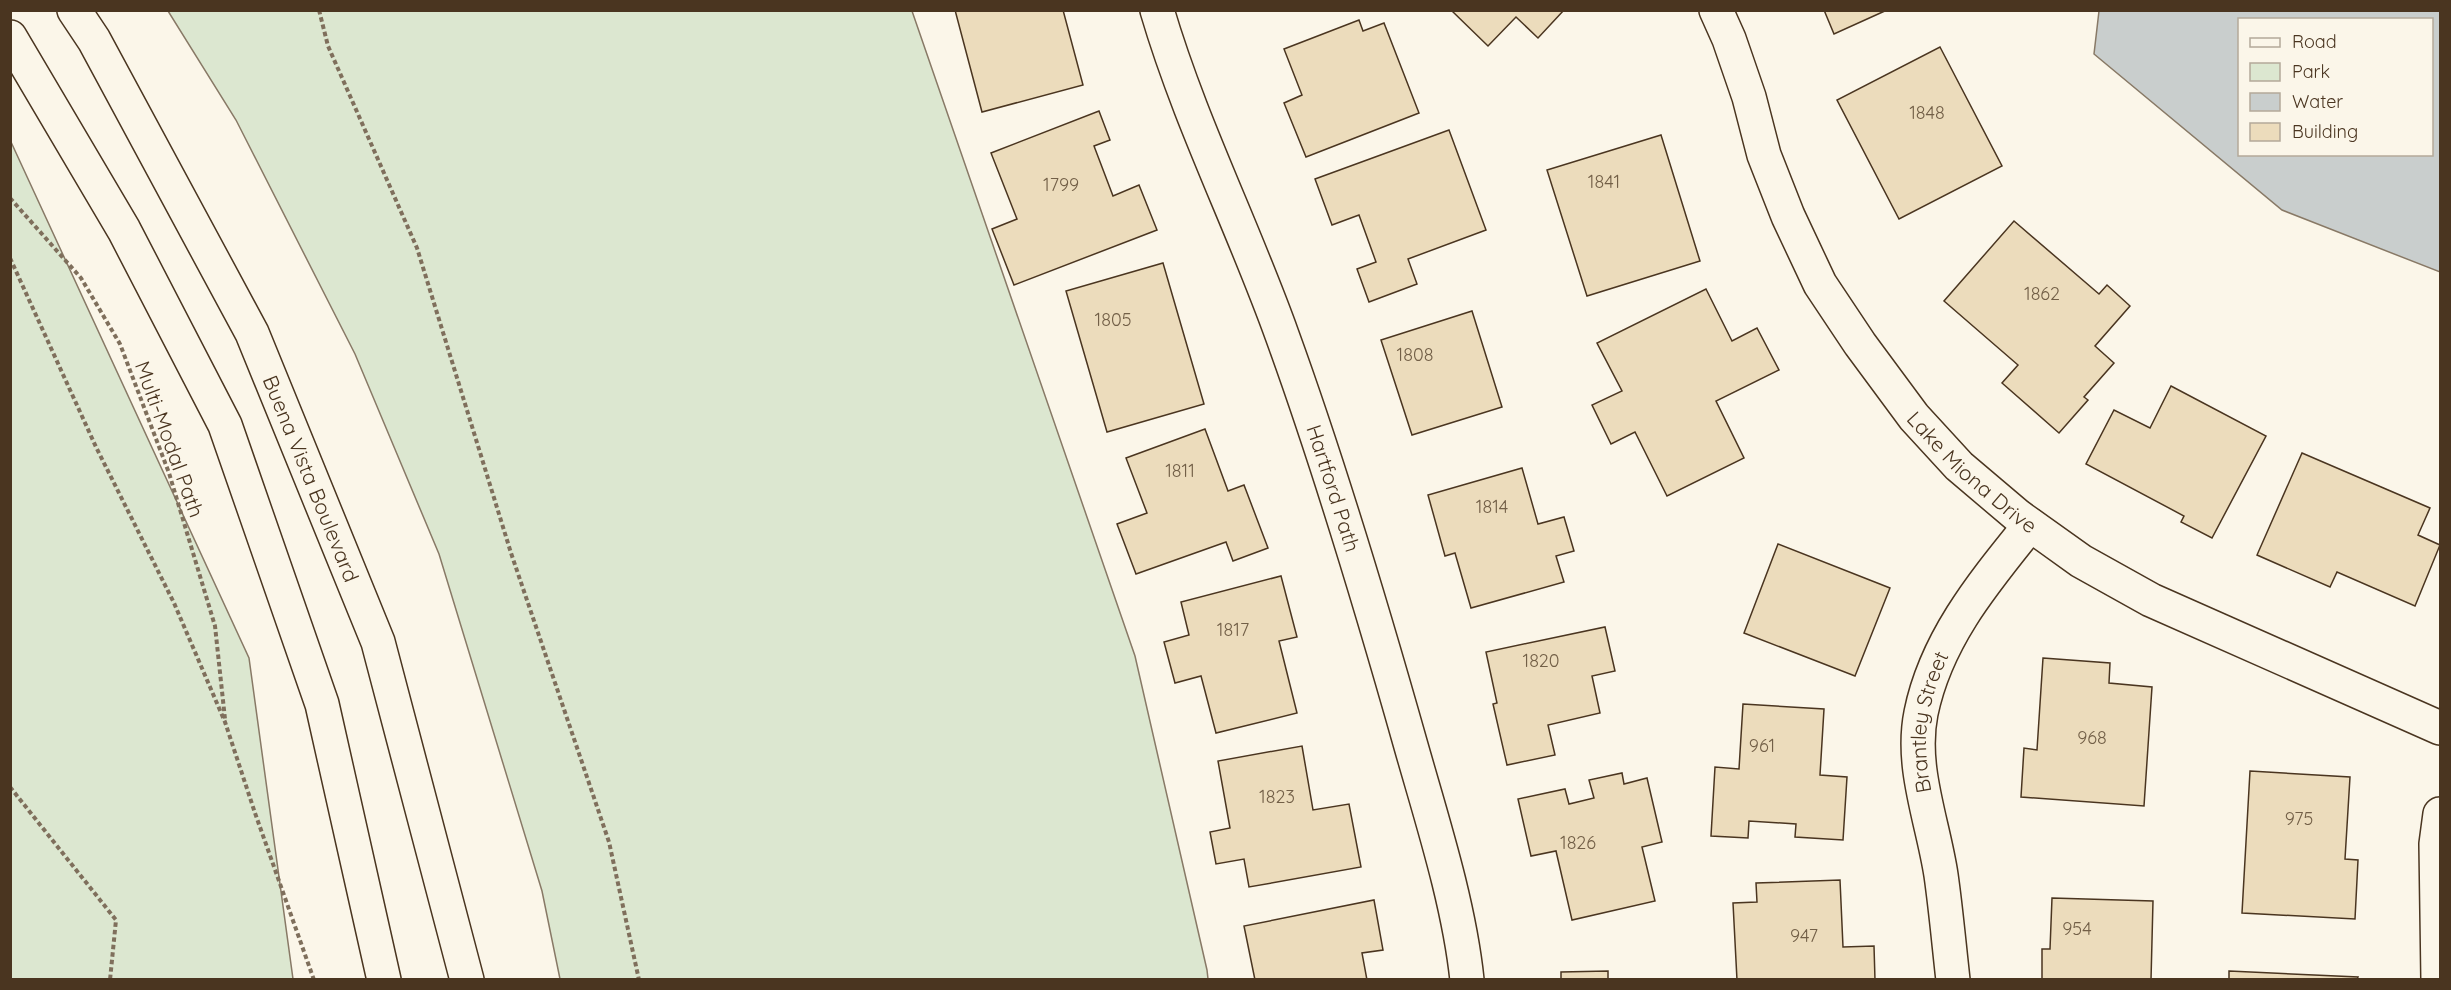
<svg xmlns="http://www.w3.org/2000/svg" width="2451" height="990" font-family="Quicksand,sans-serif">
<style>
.green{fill:#dce7d0;stroke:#887966;stroke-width:1.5}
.water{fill:#c9cecd;stroke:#887966;stroke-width:1.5;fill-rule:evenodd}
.building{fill:#ecdcbc;stroke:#4a3520;stroke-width:1.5}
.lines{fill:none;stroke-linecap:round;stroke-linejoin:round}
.minor-casing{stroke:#4a3520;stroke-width:36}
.secondary-casing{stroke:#4a3520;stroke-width:36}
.path{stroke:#7f6f5c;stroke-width:4;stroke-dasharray:4.5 3;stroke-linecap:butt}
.minor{stroke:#fbf6e9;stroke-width:33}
.secondary{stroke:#fbf6e9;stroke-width:33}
.labels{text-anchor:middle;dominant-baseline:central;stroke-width:4.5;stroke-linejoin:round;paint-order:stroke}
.number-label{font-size:18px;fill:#725f47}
.street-label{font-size:21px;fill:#4a3520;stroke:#fbf6e9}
</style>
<rect width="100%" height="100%" fill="#fbf6e9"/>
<g class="green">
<path d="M168,11H912L1135,656L1207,970L1208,979H560L542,891L439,554L355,354L236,120Z"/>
<path d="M11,142L249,658L293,979H11Z"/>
</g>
<path class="water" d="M2099,11H2440V272L2282,210L2094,54ZM2240,20H2432V154H2240Z"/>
<g class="building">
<path d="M955,10H1063L1083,85L982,112Z"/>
<path d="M1451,10H1564L1538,38L1516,17L1488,46Z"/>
<path d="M1824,10H1887L1834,34Z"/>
<path d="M1359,20L1363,31L1384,23L1419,113L1306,157L1284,103L1302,95L1284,49Z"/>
<path d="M1940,47L2002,166L1899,219L1837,100Z"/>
<path d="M1099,111L1110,140L1094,146L1113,196L1139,185L1157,230L1014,285L992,229L1017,219L991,153Z"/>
<path d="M1449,130L1486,230L1408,259L1417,284L1369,302L1357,269L1376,262L1359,215L1332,225L1315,179Z"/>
<path d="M1661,135L1700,261L1587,296L1547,170Z"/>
<path d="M2014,221L2099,294L2107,285L2130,306L2095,346L2114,363L2084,397L2088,400L2059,433L2002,383L2018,365L1944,301Z"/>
<path d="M1163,263L1204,404L1107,432L1066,291Z"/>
<path d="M1706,289L1732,341L1757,328L1779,370L1716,401L1744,458L1667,496L1635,432L1611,444L1592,405L1622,391L1597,343Z"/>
<path d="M1472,311L1502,407L1412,435L1381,340Z"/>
<path d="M2171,386L2266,436L2212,538L2181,522L2184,516L2086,464L2114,410L2150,428Z"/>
<path d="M1205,429L1228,491L1244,485L1268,548L1233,561L1226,542L1136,574L1117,524L1147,513L1126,458Z"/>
<path d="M2302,453L2430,508L2418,535L2440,545L2415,606L2337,572L2330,587L2257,555Z"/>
<path d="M1522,468L1538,524L1564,517L1574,551L1556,556L1564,582L1471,608L1455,553L1445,556L1428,495Z"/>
<path d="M1778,544L1890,588L1855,676L1744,633Z"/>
<path d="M1281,576L1297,637L1279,641L1297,713L1216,733L1201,676L1175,683L1164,642L1189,635L1181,602Z"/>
<path d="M1605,627L1615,671L1592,676L1600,713L1548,725L1555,755L1507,765L1493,704L1497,703L1486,652Z"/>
<path d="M2043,658L2110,663L2109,683L2152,687L2144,806L2021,797L2024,748L2037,750Z"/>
<path d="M1743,704L1824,709L1820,775L1847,777L1843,840L1795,837L1796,824L1749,821L1748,838L1711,836L1715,767L1739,769Z"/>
<path d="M1302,746L1313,810L1349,804L1361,867L1249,887L1244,859L1216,864L1210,832L1230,828L1218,761Z"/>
<path d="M2250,771L2350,777L2345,859L2358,860L2355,919L2242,913Z"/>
<path d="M1622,773L1624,784L1647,778L1662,842L1642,847L1655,901L1572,920L1556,851L1531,856L1518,799L1565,789L1569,804L1594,798L1589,780Z"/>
<path d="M1840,880L1843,947L1874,946L1875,980H1737L1733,903L1757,902L1756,883Z"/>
<path d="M2052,898L2153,901L2151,980H2042V949H2050Z"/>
<path d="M1374,900L1383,950L1362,953L1367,980H1255L1244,926Z"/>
<path d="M1608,971V980H1561V972Z"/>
<path d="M2229,971L2358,977L2357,980H2229Z"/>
</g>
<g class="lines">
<defs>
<g id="minor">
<path id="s1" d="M1157,10C1190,122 1243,226 1282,335C1331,470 1372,608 1411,746C1432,820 1459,903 1467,980"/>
<path id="s2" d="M1716,10L1729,39L1749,97L1764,155L1788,216L1820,284L1860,344L1914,417L1959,466L2018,516L2081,561L2151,600L2440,728"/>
<path id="s3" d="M1953,980C1949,945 1946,910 1941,875C1933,822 1910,767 1921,713C1936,639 1984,582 2030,525"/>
<path d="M2438,980L2436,844L2440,814"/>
</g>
<g id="secondary">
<path id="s4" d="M74,10L94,40L252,333L378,642L467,980"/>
<path d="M10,37L124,230L225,425L322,704L384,980"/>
</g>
</defs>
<use href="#minor" class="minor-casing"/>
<use href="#secondary" class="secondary-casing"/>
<g class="path">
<path d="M319,10L328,46L417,248L511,553L609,842L639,980"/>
<path d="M10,198L81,278L120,344L169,473L215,626L225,719"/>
<path d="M10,258L96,447L174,603L225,722L255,813L314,980"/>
<path d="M10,787L116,920L110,980"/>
</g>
<use href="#minor" class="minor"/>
<use href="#secondary" class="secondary"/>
</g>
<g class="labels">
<g class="number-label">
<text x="1927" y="112">1848</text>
<text x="1604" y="181">1841</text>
<text x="1061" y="184">1799</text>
<text x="2042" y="293">1862</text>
<text x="1113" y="319">1805</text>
<text x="1415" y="354">1808</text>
<text x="1180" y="470">1811</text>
<text x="1492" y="506">1814</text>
<text x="1233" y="629">1817</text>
<text x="1541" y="660">1820</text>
<text x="2092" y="737">968</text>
<text x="1762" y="745">961</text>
<text x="1277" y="796">1823</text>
<text x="2299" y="818">975</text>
<text x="1578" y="842">1826</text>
<text x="2077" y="928">954</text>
<text x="1804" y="935">947</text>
</g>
<g class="street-label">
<text transform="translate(170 439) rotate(70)">Multi-Modal Path</text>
<text stroke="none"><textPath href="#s2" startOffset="537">Lake Miona Drive</textPath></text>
<text stroke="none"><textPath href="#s4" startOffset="526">Buena Vista Boulevard</textPath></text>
<text stroke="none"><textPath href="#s1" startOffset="510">Hartford Path</textPath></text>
<text stroke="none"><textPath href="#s3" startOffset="262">Brantley Street</textPath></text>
</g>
</g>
<rect width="2451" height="990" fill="none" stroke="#4a3520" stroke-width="24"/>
<rect x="2238" y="18" width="195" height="138" fill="#fbf6e9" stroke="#b4a999" stroke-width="1.5"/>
<rect x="2250" y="38" width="30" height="9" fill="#fbf6e9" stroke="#b4a999" stroke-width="1.5"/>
<text x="2292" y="48" font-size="18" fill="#4a3520">Road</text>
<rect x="2250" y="63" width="30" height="18" fill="#dce7d0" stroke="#b4a999" stroke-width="1.5"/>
<text x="2292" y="78" font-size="18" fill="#4a3520">Park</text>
<rect x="2250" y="93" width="30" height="18" fill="#c9cecd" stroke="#b4a999" stroke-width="1.5"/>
<text x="2292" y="108" font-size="18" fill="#4a3520">Water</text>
<rect x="2250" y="123" width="30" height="18" fill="#ecdcbc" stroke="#b4a999" stroke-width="1.5"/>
<text x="2292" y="138" font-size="18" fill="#4a3520">Building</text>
</svg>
